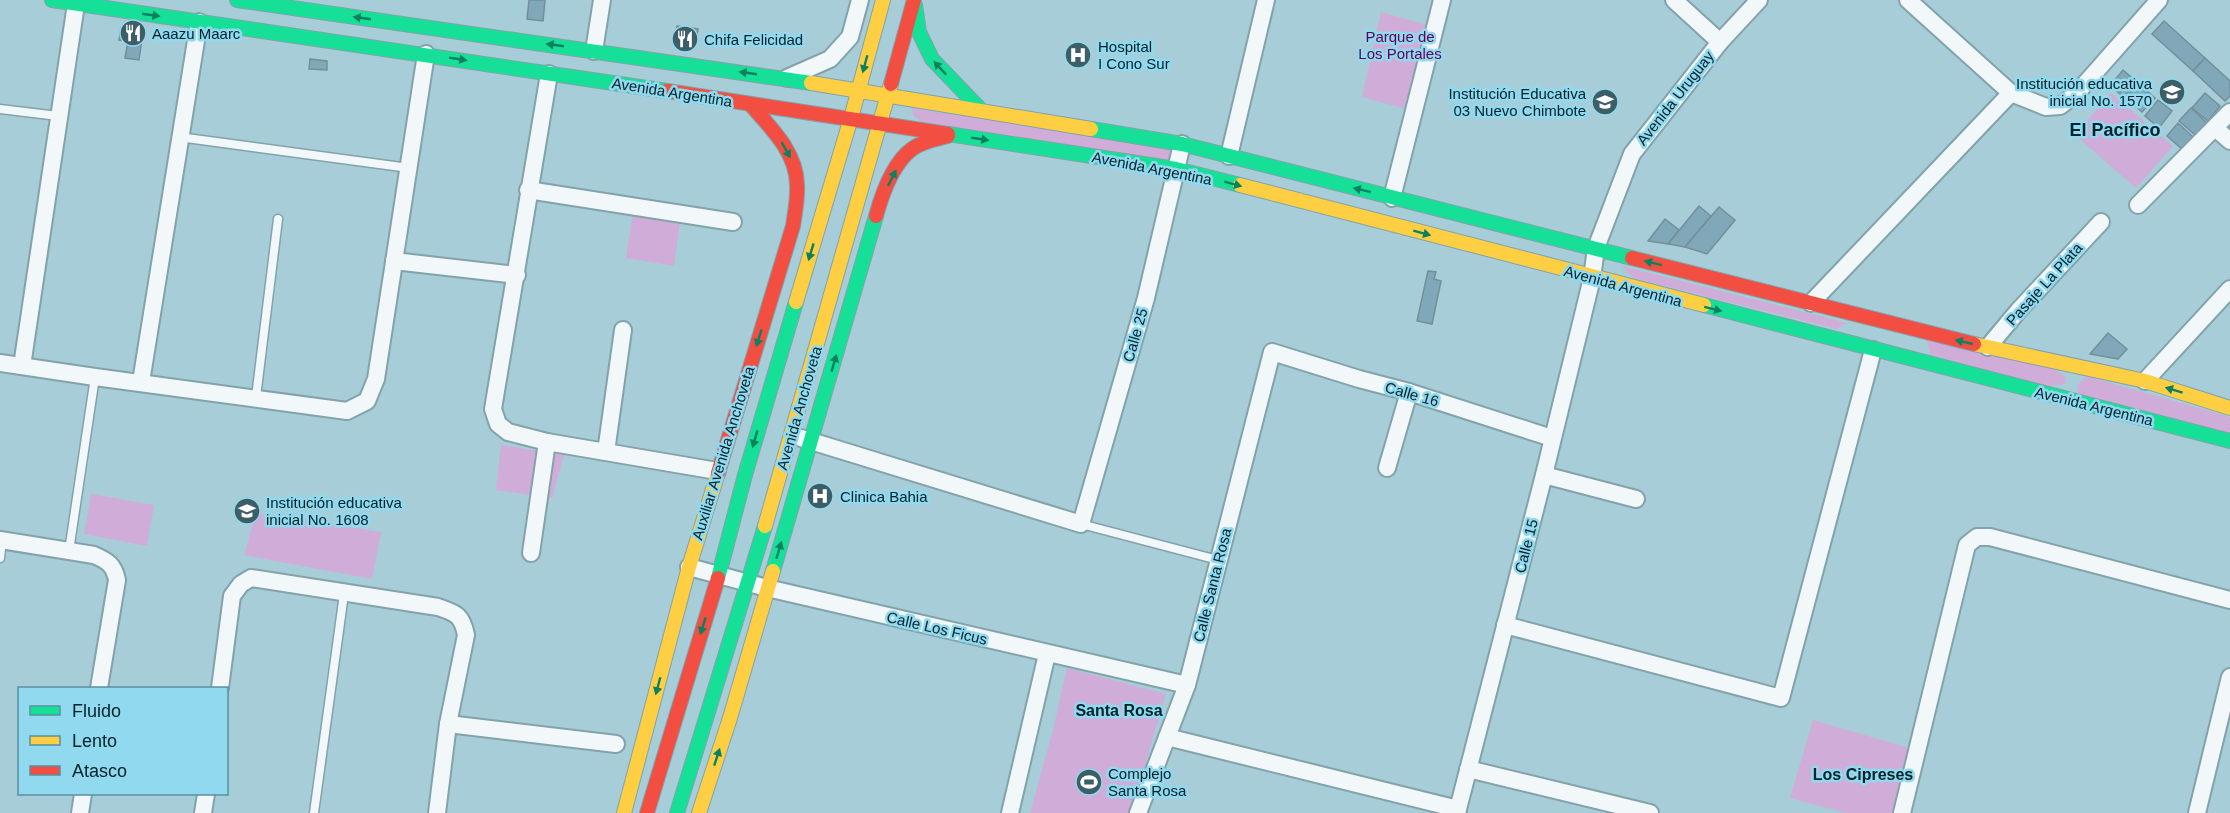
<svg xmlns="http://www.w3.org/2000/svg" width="2230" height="813" font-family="Arial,sans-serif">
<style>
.green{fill:#d0add9}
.building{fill:#81a8b8;stroke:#738f9a;stroke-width:1.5}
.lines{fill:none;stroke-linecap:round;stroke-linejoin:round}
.lane-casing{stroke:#83a2aa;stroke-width:11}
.street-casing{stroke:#83a2aa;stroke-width:20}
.fast-casing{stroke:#83a2aa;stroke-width:16}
.slow-casing{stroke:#83a2aa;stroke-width:16}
.jam-casing{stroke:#83a2aa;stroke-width:16}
.lane{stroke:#f2f8f9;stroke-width:8}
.street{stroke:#f2f8f9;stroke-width:16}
.fast{stroke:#16e098;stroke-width:14}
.slow{stroke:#ffcf43;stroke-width:14}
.jam{stroke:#f24e42;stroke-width:14}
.oneway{fill:#0c8161}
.labels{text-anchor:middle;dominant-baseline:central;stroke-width:5;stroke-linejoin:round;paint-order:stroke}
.poi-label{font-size:15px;fill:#03222a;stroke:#90d9ee;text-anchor:start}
.park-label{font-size:15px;fill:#650055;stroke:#90d9ee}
.street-label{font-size:15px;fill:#03222a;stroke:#90d9ee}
.neighbourhood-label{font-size:16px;font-weight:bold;fill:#03222a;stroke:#90d9ee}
.quarter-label{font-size:18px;font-weight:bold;fill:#03222a;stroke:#90d9ee}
</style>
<rect width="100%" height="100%" fill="#a6cdd8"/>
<g class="green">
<path d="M1381,12L1431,26L1410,110L1362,97Z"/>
<path d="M2111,93L2173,146L2136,188L2075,135Z"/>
<path d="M912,108L1178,150L1166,161L922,122L913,115Z"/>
<path d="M635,201L682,207L674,266L626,258Z"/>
<path d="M1622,266L1847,323L1837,329L1633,278Z"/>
<path d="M1927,340L2049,366L2066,377L2065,384L2044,387L1930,354Z"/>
<path d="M2086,376L2230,417V438L2078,395L2077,386Z"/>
<path d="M501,445L564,455L552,498L496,490Z"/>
<path d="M91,494L154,505L147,546L84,534Z"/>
<path d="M256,513L381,532L372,579L244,555Z"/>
<path d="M1067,668L1166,694L1131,813H1030L1053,730Z"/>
<path d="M1813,720L1916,750L1896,813H1846L1790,798Z"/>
</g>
<g class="building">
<path d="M529,0H545L543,21L527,19Z"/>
<path d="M2164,21L2205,58L2193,71L2152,34Z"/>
<path d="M677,26L698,29L695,45L675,41Z"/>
<path d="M121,28L143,32L139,60L125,58L128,41L119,40Z"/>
<path d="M2205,58L2230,81V96L2225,101L2193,71Z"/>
<path d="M310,59L327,61V70L309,69Z"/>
<path d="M2123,70L2137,82L2124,97L2110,86Z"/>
<path d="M2138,83L2155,98L2142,112L2126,98Z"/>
<path d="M2205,93L2220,106L2208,121L2192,108Z"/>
<path d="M2158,100L2172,111L2159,128L2145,116Z"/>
<path d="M2191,108L2207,123L2195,135L2179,121Z"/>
<path d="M2178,123L2194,138L2183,150L2167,136Z"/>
<path d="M1699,206L1711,216L1685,247L1668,244Z"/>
<path d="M1719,207L1735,220L1707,254L1685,247Z"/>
<path d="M1665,219L1679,230L1668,244L1648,241Z"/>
<path d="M1428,271L1436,272L1434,279L1441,281L1432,324L1417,321Z"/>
<path d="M2108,333L2127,349L2118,359L2090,354Z"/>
</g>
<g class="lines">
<defs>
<g id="lane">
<path d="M0,109L58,116"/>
<path d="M179,137L409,168"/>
<path d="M256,397L278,219"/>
<path d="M1081,524L1218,560"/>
<path d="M69,551L95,377"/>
<path d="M0,558L2,540"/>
<path d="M314,813L344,594"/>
</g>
<g id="street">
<path d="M1674,0L1720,42"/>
<path d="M1908,0L2011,93L2046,107L2060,106L2076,94L2159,0"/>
<path d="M594,51L602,0"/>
<path d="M549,74L493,409L498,424L508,432L547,442L717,471"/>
<path d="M787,78L830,59L850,37L860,0"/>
<path d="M2215,128L2230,141"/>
<path d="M1229,156L1266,0"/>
<path d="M528,190L733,222"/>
<path d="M1392,198L1442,0"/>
<path d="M2138,205L2230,112"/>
<path d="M394,261L517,275"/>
<path d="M1811,303L2011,93"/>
<path d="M1988,347L2018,311L2101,222"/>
<path d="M0,363L95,377L347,411L367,401L376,379L426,54"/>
<path d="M22,366L76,4"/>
<path d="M2145,381L2230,289"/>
<path d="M141,382L199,22"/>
<path d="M801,438L1081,524L1146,298L1182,144"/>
<path d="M606,452L623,330"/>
<path d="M1387,468L1409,392"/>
<path d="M1544,475L1636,499"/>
<path d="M0,540L94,555C108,561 114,565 117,580L99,688"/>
<path d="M531,553L547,442"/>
<path d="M689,567L767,588L1187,685"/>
<path d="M1505,625L1781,698L1873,350"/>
<path d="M220,688L232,596L241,584L251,578L438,607C456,613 462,615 466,635L448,724L437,813"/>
<path d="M448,724L616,744"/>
<path d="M1167,737L1458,809"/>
<path d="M1468,769L1650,813"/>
<path d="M80,813L83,794"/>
<path d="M203,813L206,794"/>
<path d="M1010,813L1047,654"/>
<path d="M1138,813L1187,685L1272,352L1359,379L1409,392L1552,438"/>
<path d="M1457,813L1544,475L1592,278L1596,248L1632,154L1720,42L1759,0"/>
<path d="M1902,813L1967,545L1977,537H1990L2230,600"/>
<path d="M2197,813L2230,677"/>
</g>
<g id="fast">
<path d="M52,0L667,91"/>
<path d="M237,0L811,83"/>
<path d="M915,5L919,32L932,59L981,110"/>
<path d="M1091,129L1182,144L1632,258"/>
<path d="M948,134L1176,169L1240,185"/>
<path d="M1704,305L2230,441"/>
<path d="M773,571L876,216"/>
<path d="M718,578L745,475L796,302"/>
<path d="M677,813L765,526"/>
</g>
<g id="slow">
<path d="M811,83L1091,129"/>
<path d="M1240,185L1704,305"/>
<path d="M796,302L851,118L883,0"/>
<path d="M1974,344L2145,381L2230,408"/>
<path d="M765,526L891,84"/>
<path d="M624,813L689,567L718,473"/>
<path d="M699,813L730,718L773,571"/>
</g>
<g id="jam">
<path d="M891,84L914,0"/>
<path d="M667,91L948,134"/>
<path d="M876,216C882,194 893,163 912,149C923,141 936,139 948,136"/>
<path d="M1632,258L1974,344"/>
<path d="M718,473L793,226C795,212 798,198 797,184C796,151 770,127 750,104"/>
<path d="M647,813L718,578"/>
</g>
</defs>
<use href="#lane" class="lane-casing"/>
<use href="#street" class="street-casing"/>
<use href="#fast" class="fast-casing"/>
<use href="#slow" class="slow-casing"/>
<use href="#jam" class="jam-casing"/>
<use href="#lane" class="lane"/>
<use href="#street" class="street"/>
<use href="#fast" class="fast"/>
<use href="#slow" class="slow"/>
<use href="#jam" class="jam"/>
</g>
<defs><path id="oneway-solid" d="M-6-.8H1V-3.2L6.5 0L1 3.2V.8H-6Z" transform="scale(1.5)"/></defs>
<g class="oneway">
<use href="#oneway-solid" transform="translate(151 15) rotate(8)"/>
<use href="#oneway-solid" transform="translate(362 18) rotate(-172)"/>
<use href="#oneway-solid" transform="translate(555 45) rotate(-172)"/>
<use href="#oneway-solid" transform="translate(458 59) rotate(9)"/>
<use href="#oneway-solid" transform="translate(865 64) rotate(105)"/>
<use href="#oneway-solid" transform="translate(940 68) rotate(-133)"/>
<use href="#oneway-solid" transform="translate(748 73) rotate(-172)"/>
<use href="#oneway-solid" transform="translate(980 139) rotate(9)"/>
<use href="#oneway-solid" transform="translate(786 150) rotate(61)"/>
<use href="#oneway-solid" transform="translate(892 178) rotate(-63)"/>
<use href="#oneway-solid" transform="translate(1233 184) rotate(15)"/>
<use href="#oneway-solid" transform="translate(1362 190) rotate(-166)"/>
<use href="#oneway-solid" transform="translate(1422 233) rotate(15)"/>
<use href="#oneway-solid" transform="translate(811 252) rotate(107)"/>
<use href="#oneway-solid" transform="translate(1653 263) rotate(-166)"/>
<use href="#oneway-solid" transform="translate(1713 309) rotate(14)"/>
<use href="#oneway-solid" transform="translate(759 338) rotate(107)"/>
<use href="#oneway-solid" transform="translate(1964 342) rotate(-167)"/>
<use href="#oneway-solid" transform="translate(834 363) rotate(-74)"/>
<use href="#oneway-solid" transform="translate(2174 390) rotate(-163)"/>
<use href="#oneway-solid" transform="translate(755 439) rotate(106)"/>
<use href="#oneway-solid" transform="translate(779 550) rotate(-73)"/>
<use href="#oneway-solid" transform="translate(703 626) rotate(107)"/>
<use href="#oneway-solid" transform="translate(658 686) rotate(105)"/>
<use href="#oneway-solid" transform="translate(717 757) rotate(-72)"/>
</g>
<defs>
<symbol id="restaurant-disc" viewBox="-11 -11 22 22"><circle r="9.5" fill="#3c5e67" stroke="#90d9ee"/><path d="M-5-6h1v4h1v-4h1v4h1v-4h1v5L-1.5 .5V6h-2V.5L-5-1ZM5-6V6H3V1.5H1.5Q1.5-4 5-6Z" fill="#fff"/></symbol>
<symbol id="hospital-disc" viewBox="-11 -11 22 22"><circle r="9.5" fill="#3c5e67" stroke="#90d9ee"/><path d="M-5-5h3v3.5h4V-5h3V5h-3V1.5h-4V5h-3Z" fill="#fff"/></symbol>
<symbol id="school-disc" viewBox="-11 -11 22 22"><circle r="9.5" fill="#3c5e67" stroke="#90d9ee"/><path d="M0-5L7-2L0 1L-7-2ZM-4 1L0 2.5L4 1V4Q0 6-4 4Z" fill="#fff"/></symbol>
<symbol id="stadium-disc" viewBox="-11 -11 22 22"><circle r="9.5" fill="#3c5e67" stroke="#90d9ee"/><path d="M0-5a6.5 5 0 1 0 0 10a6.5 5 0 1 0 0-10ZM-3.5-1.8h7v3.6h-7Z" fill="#fff"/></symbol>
</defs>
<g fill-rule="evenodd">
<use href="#restaurant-disc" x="118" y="18" width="30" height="30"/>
<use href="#restaurant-disc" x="670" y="24" width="30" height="30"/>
<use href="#hospital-disc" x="1063" y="40" width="30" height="30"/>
<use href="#school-disc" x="2157" y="77" width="30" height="30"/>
<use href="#school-disc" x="1590" y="87" width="30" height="30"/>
<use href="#hospital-disc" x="805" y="481" width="30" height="30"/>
<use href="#school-disc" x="232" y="496" width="30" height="30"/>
<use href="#stadium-disc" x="1074" y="767" width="30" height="30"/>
</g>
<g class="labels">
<g class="poi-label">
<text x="152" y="33">Aaazu Maarc</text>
<text x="704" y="39">Chifa Felicidad</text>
<text x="1098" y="46">Hospital<tspan x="1098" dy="17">I Cono Sur</tspan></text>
<text x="2152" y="83" text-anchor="end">Institución educativa<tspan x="2152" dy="17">inicial No. 1570</tspan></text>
<text x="1586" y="93" text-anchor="end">Institución Educativa<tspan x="1586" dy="17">03 Nuevo Chimbote</tspan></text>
<text x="840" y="496">Clinica Bahia</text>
<text x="266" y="502">Institución educativa<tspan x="266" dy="17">inicial No. 1608</tspan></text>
<text x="1108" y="773">Complejo<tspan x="1108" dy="17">Santa Rosa</tspan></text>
</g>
<g class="park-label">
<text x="1400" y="36">Parque de<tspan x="1400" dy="17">Los Portales</tspan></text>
</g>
<g class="street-label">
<text transform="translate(672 92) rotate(9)">Avenida Argentina</text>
<text transform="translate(1675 98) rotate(-52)">Avenida Uruguay</text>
<text transform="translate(1152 168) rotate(11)">Avenida Argentina</text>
<text transform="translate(2044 284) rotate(-48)">Pasaje La Plata</text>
<text transform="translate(1623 286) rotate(15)">Avenida Argentina</text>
<text transform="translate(1135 335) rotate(-74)">Calle 25</text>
<text transform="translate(1412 394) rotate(16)">Calle 16</text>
<text transform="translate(2094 406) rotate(14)">Avenida Argentina</text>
<text transform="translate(799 408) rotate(-74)">Avenida Anchoveta</text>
<text transform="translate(723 453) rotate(-73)">Auxiliar Avenida Anchoveta</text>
<text transform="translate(1526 546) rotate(-76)">Calle 15</text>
<text transform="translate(1212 585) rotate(-76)">Calle Santa Rosa</text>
<text transform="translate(937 628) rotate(13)">Calle Los Ficus</text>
</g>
<g class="neighbourhood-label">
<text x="1119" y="710">Santa Rosa</text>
<text x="1863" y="774">Los Cipreses</text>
</g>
<g class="quarter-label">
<text x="2115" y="130">El Pacífico</text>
</g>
</g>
<rect x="18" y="687" width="210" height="108" fill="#90d9ee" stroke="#5890a0" stroke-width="1.5"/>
<rect x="30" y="706" width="30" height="9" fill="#16e098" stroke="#5890a0" stroke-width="1.5"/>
<text x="72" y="717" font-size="18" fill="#03222a">Fluido</text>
<rect x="30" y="736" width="30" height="9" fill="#ffcf43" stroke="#5890a0" stroke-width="1.5"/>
<text x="72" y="747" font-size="18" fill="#03222a">Lento</text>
<rect x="30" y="766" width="30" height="9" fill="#f24e42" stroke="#5890a0" stroke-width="1.5"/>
<text x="72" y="777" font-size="18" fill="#03222a">Atasco</text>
</svg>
